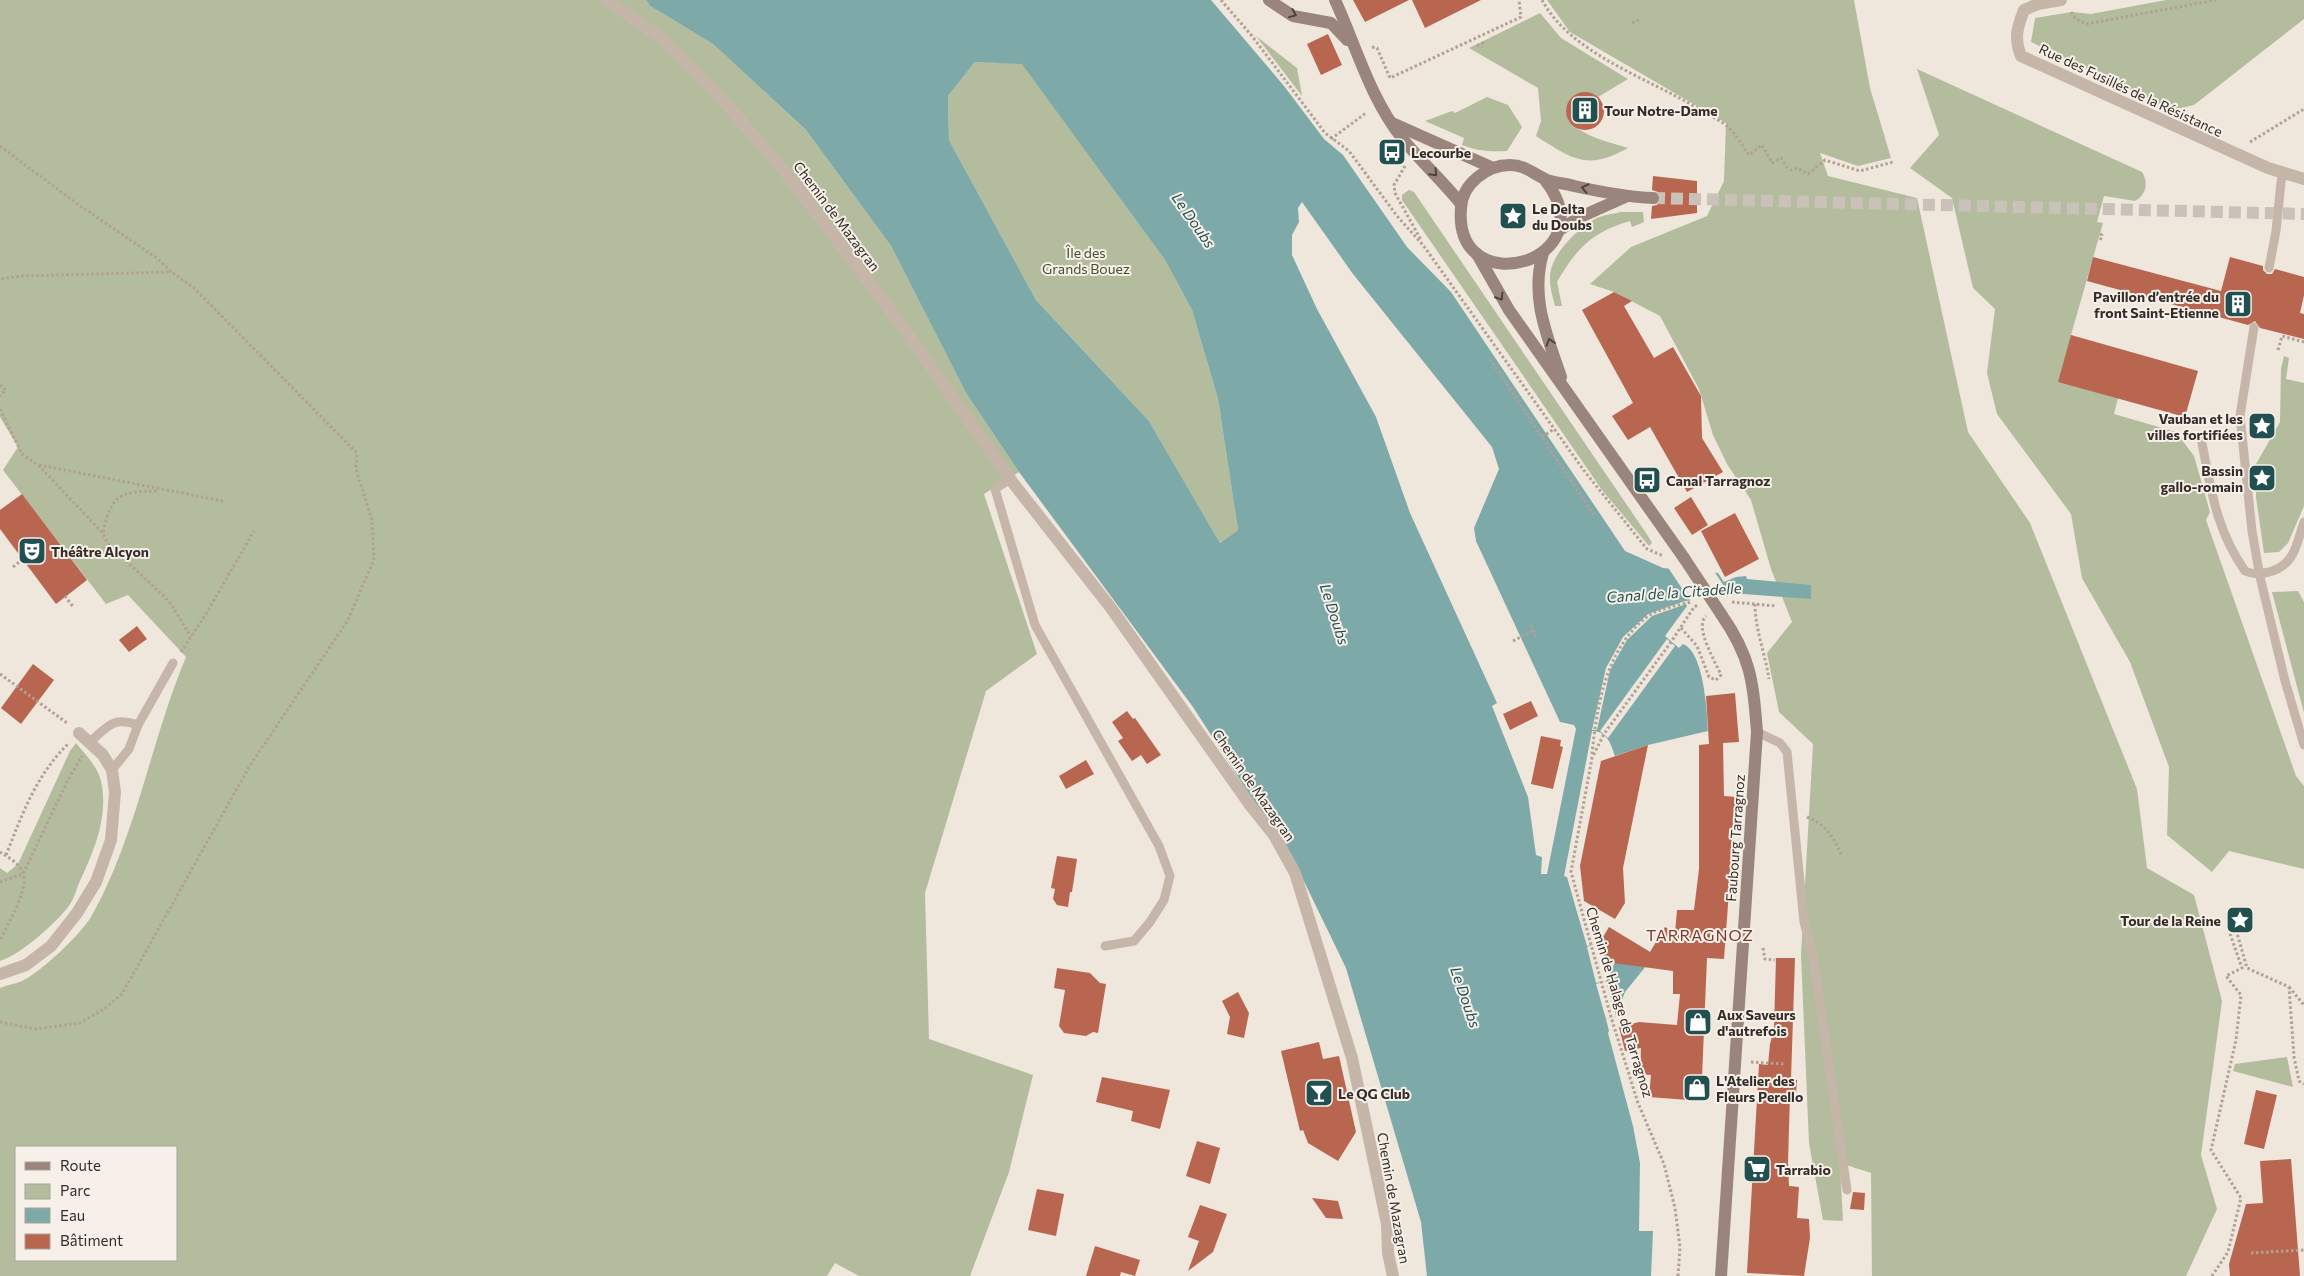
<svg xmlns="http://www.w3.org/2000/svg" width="2304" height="1276" font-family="Commissioner,sans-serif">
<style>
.green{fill:#b3bd9e;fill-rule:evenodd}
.water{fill:#7ea9a9;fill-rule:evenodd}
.pier{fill:#efe6dc}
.building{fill:#b96650}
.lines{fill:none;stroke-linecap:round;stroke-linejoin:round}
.secondary-tunnel{stroke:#cac1b8;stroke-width:12;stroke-dasharray:12 6;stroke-linecap:butt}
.path{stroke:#b2a094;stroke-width:3;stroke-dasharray:2.5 2.5;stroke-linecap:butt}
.lane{stroke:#c6b5a9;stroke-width:9}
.street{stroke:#c6b5a9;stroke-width:12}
.secondary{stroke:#99857b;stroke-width:12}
.secondary-bridge{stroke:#99857b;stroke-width:12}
.oneway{stroke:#4d423d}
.labels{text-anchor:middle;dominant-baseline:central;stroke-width:4;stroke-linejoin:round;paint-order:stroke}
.street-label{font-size:14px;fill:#342c28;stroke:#f7f0e8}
.poi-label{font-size:14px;font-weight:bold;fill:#342c28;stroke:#f7f0e8;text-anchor:start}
.park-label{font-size:14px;fill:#45502f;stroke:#f7f0e8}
.water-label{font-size:15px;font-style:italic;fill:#225051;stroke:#f7f0e8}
.quarter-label{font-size:16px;letter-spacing:1px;fill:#7b3a2a;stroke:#f7f0e8}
</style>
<rect width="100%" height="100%" fill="#efe6dc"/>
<g class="green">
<path d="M0,0H646L650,6L713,44L806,130L891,246L966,393L1019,472L984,494L1037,654L986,691L925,893L929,1039L1033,1075L1009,1172L970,1276H859L835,1263L827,1276H0V988C7,985 15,984 22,981C41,972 80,935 91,917C136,838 151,740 186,657L128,595L106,604L3,470L18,447L0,417ZM16,1147H176V1260H16Z"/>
<path d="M1547,0H1854L1870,88L1891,158L1858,166L1820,153L1828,176L1917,198L1968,432L2030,523L2137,789L2147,868L2194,895L2222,1001L2201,1155L2217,1209L2186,1276H1872L1871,1173L1840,1163L1843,1221L1823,1220L1809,1143L1801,955L1813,744L1779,712L1767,653L1792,622L1771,569L1751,500L1727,464L1713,435L1699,389L1660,316L1614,292L1590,284L1631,247L1707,216L1724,181L1726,123L1570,32Z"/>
<path d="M2166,0H2304V19L2194,105L2172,110L2031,42L2035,18L2072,12L2091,14Z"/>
<path d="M1540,13L1561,38L1628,79L1598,97C1576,82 1555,110 1573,125C1589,138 1609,142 1628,148C1587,171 1572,159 1536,136L1541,121L1538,88L1469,48Z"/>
<path d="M1256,36L1297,68L1302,96Z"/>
<path d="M975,62L1022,63L1165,260L1192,310L1218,399L1238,530L1220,543L1149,421L1036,300L949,140L948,96Z"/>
<path d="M1917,69L2142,172C2149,183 2146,195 2135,201L2104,196L2097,222L2103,223L2071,335L2118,398L2114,414L2176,432L2194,456L2210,512L2206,520L2296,776L2304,786V869L2229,851L2212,872L2167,835L2169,767L2130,662L2082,578L2071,514L1997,414L1987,373L1995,309L1973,288L1952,198L1910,168L1939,135Z"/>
<path d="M1487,97L1508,105L1522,127L1507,151C1491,152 1477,151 1462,145L1464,138L1425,121L1452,111L1455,113Z"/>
<path d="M1409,190L1414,192L1648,536L1652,543L1649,546L1602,490L1402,200V195Z"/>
<path d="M1621,212H1643L1644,222L1632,227L1630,221C1592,232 1576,249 1557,282L1562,306H1555C1553,298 1550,288 1550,279C1549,256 1576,230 1595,219C1602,215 1613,214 1621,212Z"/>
<path d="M2284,356L2289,358L2286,379L2304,383V506L2288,543L2279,552L2264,553L2256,497V464L2280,422L2281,369Z"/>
<path d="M2298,591L2304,602V713L2272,592Z"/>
<path d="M76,743C86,755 97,766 101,781C109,817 94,851 79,883C76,891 73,901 68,907C55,924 20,955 0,961V868L7,873L18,864L70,751Z"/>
<path d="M2287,1057L2293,1087L2233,1071L2235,1064Z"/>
</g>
<path class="water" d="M646,0H1211L1284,86L1324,139L1343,155L1407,247L1451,292L1625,551L1663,568L1718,573L1724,582L1736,577L1746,576L1747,579L1811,585V599L1743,594L1685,601L1687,606L1665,636L1679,648L1683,644C1704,652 1707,711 1708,731L1648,745L1615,756C1611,744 1607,731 1592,731L1564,876L1567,877L1577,912L1586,910L1600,942L1587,947L1596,983L1606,981L1614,964L1630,940L1655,955L1625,992L1616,1016L1606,1019L1609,1031L1608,1033L1633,1126L1640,1163L1639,1231H1653L1651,1276H1427L1421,1222L1346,968L1300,873L1193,707L1019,472L966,393L891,246L806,130L713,44L650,6ZM975,62L1022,64L1165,260L1192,310L1218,399L1238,530L1220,543L1149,421L1036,300L949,140L948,96ZM1302,202L1353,274L1492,447L1499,469L1474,528L1476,541L1560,722L1574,725L1576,729L1547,874H1541L1542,857L1536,855L1528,797L1492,706L1497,703L1410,513L1376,417L1317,309L1292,255V235L1299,222L1298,208Z"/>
<g class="pier">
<path d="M1667,566L1714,571L1732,598L1691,602Z"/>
<path d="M1685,601L1686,604L1652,616L1627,640L1610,670L1597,730H1592L1606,668L1623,637L1648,614Z"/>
<path d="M1667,639L1675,646L1608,738L1600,731Z"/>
<path d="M1586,910L1596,944L1587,946L1577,912Z"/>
<path d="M1606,981L1616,1016L1606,1019L1596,984Z"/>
</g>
<g class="building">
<path d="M1353,0H1409L1365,22Z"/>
<path d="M1412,0H1481L1425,28Z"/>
<path d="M1328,34L1342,65L1321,75L1307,44Z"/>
<circle cx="1585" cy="111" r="19"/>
<path d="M1653,176L1697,181V213L1651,219L1652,206L1657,205L1661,198L1658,192L1652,190Z"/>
<path d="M2093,257L2221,291L2230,257L2263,266V270L2267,274H2272L2275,269L2304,277V295L2300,313L2304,314V339L2260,328L2255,321L2248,325L2087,281Z"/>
<path d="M1614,292L1632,301L1624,306L1654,358L1673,347L1701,396L1702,438L1723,472L1687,492L1650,427L1628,440L1612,416L1633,403L1582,310Z"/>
<path d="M2071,335L2198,371L2185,417L2058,382Z"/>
<path d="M22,494L87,580L56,604L0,529V510Z"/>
<path d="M1691,497L1708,525L1692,535L1674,508Z"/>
<path d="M1735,513L1759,559L1725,577L1701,531Z"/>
<path d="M137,626L147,639L129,652L119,640Z"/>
<path d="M33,664L54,680L21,724L1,708Z"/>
<path d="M1735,693L1739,742L1723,743L1724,796L1736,797L1724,959L1707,958L1701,1101L1649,1097L1651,1075L1640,1074L1641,1048L1625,1051L1619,1027L1639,1022L1677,1025L1680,994H1673V971L1606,962L1600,942L1609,927L1650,952L1665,927L1675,933L1677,910H1694L1699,869V745L1709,744L1706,696Z"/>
<path d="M1531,701L1538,716L1510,730L1503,714Z"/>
<path d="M1127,711L1133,719L1135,718L1161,755L1147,764L1141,755L1132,761L1118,741L1123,738L1112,722Z"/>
<path d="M1541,736L1561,740L1560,746L1563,747L1553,789L1531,784Z"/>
<path d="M1648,745L1623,868L1625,903L1615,919L1584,901L1580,866L1601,761Z"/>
<path d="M1086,760L1094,774L1066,789L1059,776Z"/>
<path d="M1057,856L1077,859L1072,892H1070L1068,907L1057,905L1053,899L1055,889L1051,888Z"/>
<path d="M1776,958H1795L1791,1079L1797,1080L1796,1095H1790L1788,1162L1789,1186L1799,1187L1797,1218L1809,1219L1810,1238L1804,1276L1747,1273L1759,1064L1768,1065L1770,1044L1774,1029Z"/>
<path d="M1057,968L1090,973L1100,983L1106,984L1098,1033L1093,1032L1086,1036L1064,1033L1059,1026L1065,990L1054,988Z"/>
<path d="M1238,992L1249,1013L1244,1038L1227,1034L1230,1017L1222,1001Z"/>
<path d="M1319,1042L1323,1059L1339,1056L1356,1132L1338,1161L1308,1143L1303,1130L1300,1131L1281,1051Z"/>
<path d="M1102,1077L1170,1090L1160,1129L1131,1121L1133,1111L1096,1102Z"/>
<path d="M2256,1090L2277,1095L2264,1149L2244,1144Z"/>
<path d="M1197,1141L1220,1148L1210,1184L1186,1176Z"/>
<path d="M2291,1159L2300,1276H2230L2229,1264L2246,1204L2263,1203L2260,1161Z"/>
<path d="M1037,1189L1064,1194L1056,1236L1028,1230Z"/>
<path d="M1853,1192L1865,1193L1864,1210L1850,1209Z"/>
<path d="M1312,1198L1338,1201L1343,1219L1326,1218Z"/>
<path d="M1200,1205L1227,1214L1213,1252L1188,1271L1199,1241L1188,1237Z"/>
<path d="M1095,1246L1140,1260L1135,1276L1121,1272L1120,1276H1086Z"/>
</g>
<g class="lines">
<path class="secondary-tunnel" d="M1653,198L2304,214"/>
<g class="path">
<path d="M1221,0L1252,36L1325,133L1349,151L1397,216L1423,245L1585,472L1647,549L1663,556"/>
<path d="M1542,0C1571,54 1648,78 1699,109C1709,115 1723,121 1731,130C1738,137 1743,147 1749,155L1762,145L1772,163L1781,158L1787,167L1791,170L1797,168L1808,174L1825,160L1860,171L1893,162"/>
<path d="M2071,12L2075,18L2086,24L2216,0"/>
<path d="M1632,23L1639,20"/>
<path d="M1477,46L1485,42"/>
<path d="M1372,47L1377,48L1390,78L1521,17L1519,0"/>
<path d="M1331,139L1366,113"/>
<path d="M2250,142L2304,109"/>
<path d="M0,146L83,208L158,259L171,272L21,276L0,279"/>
<path d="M1405,166L1394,185L1395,193L1421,240"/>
<path d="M2100,234L2102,235L2100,241"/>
<path d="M2278,350L2282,336L2304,342"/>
<path d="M1490,359L1594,515"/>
<path d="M0,385L6,390L0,396"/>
<path d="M0,409L22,454L38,465L102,532L108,544L169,601L191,637"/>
<path d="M1542,437L1554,429"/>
<path d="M39,465L223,501"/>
<path d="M103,532C112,493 120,492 157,491"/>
<path d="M13,567L23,559"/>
<path d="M65,596L74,608"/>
<path d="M1732,602L1776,606"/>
<path d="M1755,604C1755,629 1765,653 1769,679"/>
<path d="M1531,625L1536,638"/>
<path d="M1681,628L1697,646L1709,677L1716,680L1721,675C1715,661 1694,627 1706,616"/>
<path d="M1513,641L1533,631"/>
<path d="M181,652L206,614L254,531"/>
<path d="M0,674L67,723"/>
<path d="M1592,754C1597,705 1606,648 1648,616C1658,609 1679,605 1691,602"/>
<path d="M1807,817C1826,824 1835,839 1842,857"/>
<path d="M0,852C8,857 19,863 23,873C29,890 7,925 0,940"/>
<path d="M6,855C22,815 36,775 68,744"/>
<path d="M0,882L23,874L67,782L82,756"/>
<path d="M1763,948L1765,959L1775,960"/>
<path d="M2289,987L2304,1005"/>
<path d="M0,1022L35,1029L80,1023L104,1009L122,994L249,767L348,620L374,559L372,520L356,469L357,453L193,287L171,272"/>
<path d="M1751,1062L1785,1064"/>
<path d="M2251,1253L2304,1250"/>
<path d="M1678,1276L1680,1247L1675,1208L1664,1164L1638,1103L1611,1017L1571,872L1592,758L1604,734L1671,642L1694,607L1698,605"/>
<path d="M2212,1276L2228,1252L2241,1198L2211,1150L2236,1040L2241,995L2226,976L2242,968L2228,928L2235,926L2247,968L2289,987L2294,1057L2299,1081L2304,1084"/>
</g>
<g class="lane">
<path d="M2269,268L2276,231L2282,173"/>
<path d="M2254,327L2240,416L2252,531L2260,577L2285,681L2304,745"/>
<path d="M2201,438C2211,488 2215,528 2245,571C2254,575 2260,574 2269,572C2295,565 2296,545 2304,522"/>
<path d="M1010,479L995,489L1035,625L1159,846L1170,876L1164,900L1150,922L1134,941L1105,946"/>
<path d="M1757,732L1780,743L1787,752L1804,922L1813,955L1847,1190"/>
<path d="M90,742C108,726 113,716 138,725"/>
<path d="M112,770L129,749L138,725L173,663"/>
</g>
<g class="street">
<path d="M607,0L661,38L721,98L785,172L902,326L1010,479L1111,608L1250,805L1274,835L1295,873L1352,1058L1387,1224L1388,1253L1393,1276"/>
<path d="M2061,0L2038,4L2024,10C2017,28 2014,38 2021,56L2268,168L2304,179"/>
<path d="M0,974L26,965L51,946L77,913L96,882L111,840L115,792L112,770L103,755L79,733"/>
</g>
<g class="secondary">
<path d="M1269,0L1293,16L1331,23L1347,40"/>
<path d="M1335,0C1356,46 1370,98 1402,138C1420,161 1443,181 1461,204"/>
<path d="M1392,123L1493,168"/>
<path d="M1544,179C1611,261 1453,306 1461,208C1462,184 1487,165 1510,165C1525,165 1532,173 1545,179C1553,183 1565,183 1574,186C1601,192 1626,197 1653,198"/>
<path d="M1558,231L1578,218L1625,197"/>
<path d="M1543,253C1530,298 1547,335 1561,377"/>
<path d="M1477,254L1509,310L1684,558"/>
<path d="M1721,1276L1757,732C1753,681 1751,657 1721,614"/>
</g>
<path class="secondary-bridge" d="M1684,558L1721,614"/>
</g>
<defs><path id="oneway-chevron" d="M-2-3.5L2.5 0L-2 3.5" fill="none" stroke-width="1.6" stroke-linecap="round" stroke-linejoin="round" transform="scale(1.25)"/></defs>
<g class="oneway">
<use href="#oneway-chevron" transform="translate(1293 14) rotate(22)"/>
<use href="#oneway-chevron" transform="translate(1434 173) rotate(47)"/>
<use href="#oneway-chevron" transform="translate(1585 188) rotate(-167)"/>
<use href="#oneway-chevron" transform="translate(1500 297) rotate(58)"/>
<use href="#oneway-chevron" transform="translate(1550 342) rotate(-108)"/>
</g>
<defs>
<symbol id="building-square" viewBox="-11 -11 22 22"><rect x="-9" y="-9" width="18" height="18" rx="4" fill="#225051" stroke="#f7f0e8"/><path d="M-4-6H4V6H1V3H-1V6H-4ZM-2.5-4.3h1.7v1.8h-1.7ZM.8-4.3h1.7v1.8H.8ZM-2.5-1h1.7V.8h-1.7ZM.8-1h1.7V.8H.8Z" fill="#fff"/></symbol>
<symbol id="bus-square" viewBox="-11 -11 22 22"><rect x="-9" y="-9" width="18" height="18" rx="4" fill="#225051" stroke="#f7f0e8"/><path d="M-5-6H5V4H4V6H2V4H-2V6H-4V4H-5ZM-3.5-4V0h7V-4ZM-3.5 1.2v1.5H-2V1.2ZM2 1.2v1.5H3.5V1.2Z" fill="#fff"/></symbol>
<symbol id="sight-square" viewBox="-11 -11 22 22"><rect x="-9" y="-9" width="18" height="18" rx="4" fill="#225051" stroke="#f7f0e8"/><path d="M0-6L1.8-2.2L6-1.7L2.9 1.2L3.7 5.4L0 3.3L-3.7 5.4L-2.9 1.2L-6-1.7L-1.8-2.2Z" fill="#fff"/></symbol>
<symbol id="theatre-square" viewBox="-11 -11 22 22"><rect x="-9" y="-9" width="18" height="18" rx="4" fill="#225051" stroke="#f7f0e8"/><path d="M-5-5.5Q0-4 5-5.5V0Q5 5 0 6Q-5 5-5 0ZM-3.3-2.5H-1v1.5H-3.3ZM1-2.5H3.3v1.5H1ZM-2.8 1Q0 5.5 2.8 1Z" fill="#fff"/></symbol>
<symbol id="shop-square" viewBox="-11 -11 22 22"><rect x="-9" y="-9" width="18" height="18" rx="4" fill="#225051" stroke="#f7f0e8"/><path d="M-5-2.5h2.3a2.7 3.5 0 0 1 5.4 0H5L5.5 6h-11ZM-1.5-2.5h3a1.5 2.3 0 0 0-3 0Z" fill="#fff"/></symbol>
<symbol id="bar-square" viewBox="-11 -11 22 22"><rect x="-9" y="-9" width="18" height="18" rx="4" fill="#225051" stroke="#f7f0e8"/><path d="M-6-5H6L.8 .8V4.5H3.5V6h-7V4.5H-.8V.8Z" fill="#fff"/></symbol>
<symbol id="supermarket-square" viewBox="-11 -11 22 22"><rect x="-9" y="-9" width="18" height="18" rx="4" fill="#225051" stroke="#f7f0e8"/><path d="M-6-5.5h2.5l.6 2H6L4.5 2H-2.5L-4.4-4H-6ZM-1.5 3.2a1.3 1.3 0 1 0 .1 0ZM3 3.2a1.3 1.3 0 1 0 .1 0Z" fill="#fff"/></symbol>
</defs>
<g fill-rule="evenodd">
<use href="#building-square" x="1569" y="94" width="32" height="32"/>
<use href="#bus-square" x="1376" y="136" width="32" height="32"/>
<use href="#sight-square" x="1497" y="200" width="32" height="32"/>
<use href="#building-square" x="2222" y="288" width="32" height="32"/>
<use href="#sight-square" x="2246" y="410" width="32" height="32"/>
<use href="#sight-square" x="2246" y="462" width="32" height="32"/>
<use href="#bus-square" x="1631" y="464" width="32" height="32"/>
<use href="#theatre-square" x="16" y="535" width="32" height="32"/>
<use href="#sight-square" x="2224" y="904" width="32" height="32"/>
<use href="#shop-square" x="1682" y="1006" width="32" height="32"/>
<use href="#shop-square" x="1681" y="1072" width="32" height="32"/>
<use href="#bar-square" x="1303" y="1077" width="32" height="32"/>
<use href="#supermarket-square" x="1741" y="1153" width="32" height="32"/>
</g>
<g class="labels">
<g class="street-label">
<text transform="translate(2131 90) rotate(25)">Rue des Fusillés de la Résistance</text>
<text transform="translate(837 216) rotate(53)">Chemin de Mazagran</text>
<text transform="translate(1254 785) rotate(55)">Chemin de Mazagran</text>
<text transform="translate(1735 838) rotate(-86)">Faubourg Tarragnoz</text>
<text transform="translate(1620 1002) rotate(73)">Chemin de Halage de Tarragnoz</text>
<text transform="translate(1394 1198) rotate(80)">Chemin de Mazagran</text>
</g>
<g class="poi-label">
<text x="1604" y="110">Tour Notre-Dame</text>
<text x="1411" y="152">Lecourbe</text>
<text x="1532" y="208">Le Delta<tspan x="1532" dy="16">du Doubs</tspan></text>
<text x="2219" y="296" text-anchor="end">Pavillon d’entrée du<tspan x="2219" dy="16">front Saint-Etienne</tspan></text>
<text x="2243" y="418" text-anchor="end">Vauban et les<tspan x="2243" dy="16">villes fortifiées</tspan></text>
<text x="2243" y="470" text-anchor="end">Bassin<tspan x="2243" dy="16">gallo-romain</tspan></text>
<text x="1666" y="480">Canal Tarragnoz</text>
<text x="51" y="551">Théâtre Alcyon</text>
<text x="2221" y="920" text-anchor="end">Tour de la Reine</text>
<text x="1717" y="1014">Aux Saveurs<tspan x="1717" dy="16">d'autrefois</tspan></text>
<text x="1716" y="1080">L'Atelier des<tspan x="1716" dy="16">Fleurs Perello</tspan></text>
<text x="1338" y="1093">Le QG Club</text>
<text x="1776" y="1169">Tarrabio</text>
</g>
<g class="park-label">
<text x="1086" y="252">Île des<tspan x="1086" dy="16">Grands Bouez</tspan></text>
</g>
<g class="water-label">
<text transform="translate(1194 220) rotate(55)">Le Doubs</text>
<text transform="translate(1674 592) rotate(-4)">Canal de la Citadelle</text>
<text transform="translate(1335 614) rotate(72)">Le Doubs</text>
<text transform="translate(1466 997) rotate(71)">Le Doubs</text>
</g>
<g class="quarter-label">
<text x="1700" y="934">TARRAGNOZ</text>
</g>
</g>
<rect x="15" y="1146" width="162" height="115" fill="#f7f0e8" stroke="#a9a29b"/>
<rect x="25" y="1162" width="25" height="8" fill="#99857b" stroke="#a9a29b"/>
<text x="60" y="1171" font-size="15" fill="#342c28">Route</text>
<rect x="25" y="1184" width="25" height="15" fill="#b3bd9e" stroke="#a9a29b"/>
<text x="60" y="1196" font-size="15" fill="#342c28">Parc</text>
<rect x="25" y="1208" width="25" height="15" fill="#7ea9a9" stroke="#a9a29b"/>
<text x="60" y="1221" font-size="15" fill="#342c28">Eau</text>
<rect x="25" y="1234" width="25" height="15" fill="#b96650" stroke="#a9a29b"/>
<text x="60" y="1246" font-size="15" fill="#342c28">Bâtiment</text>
</svg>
